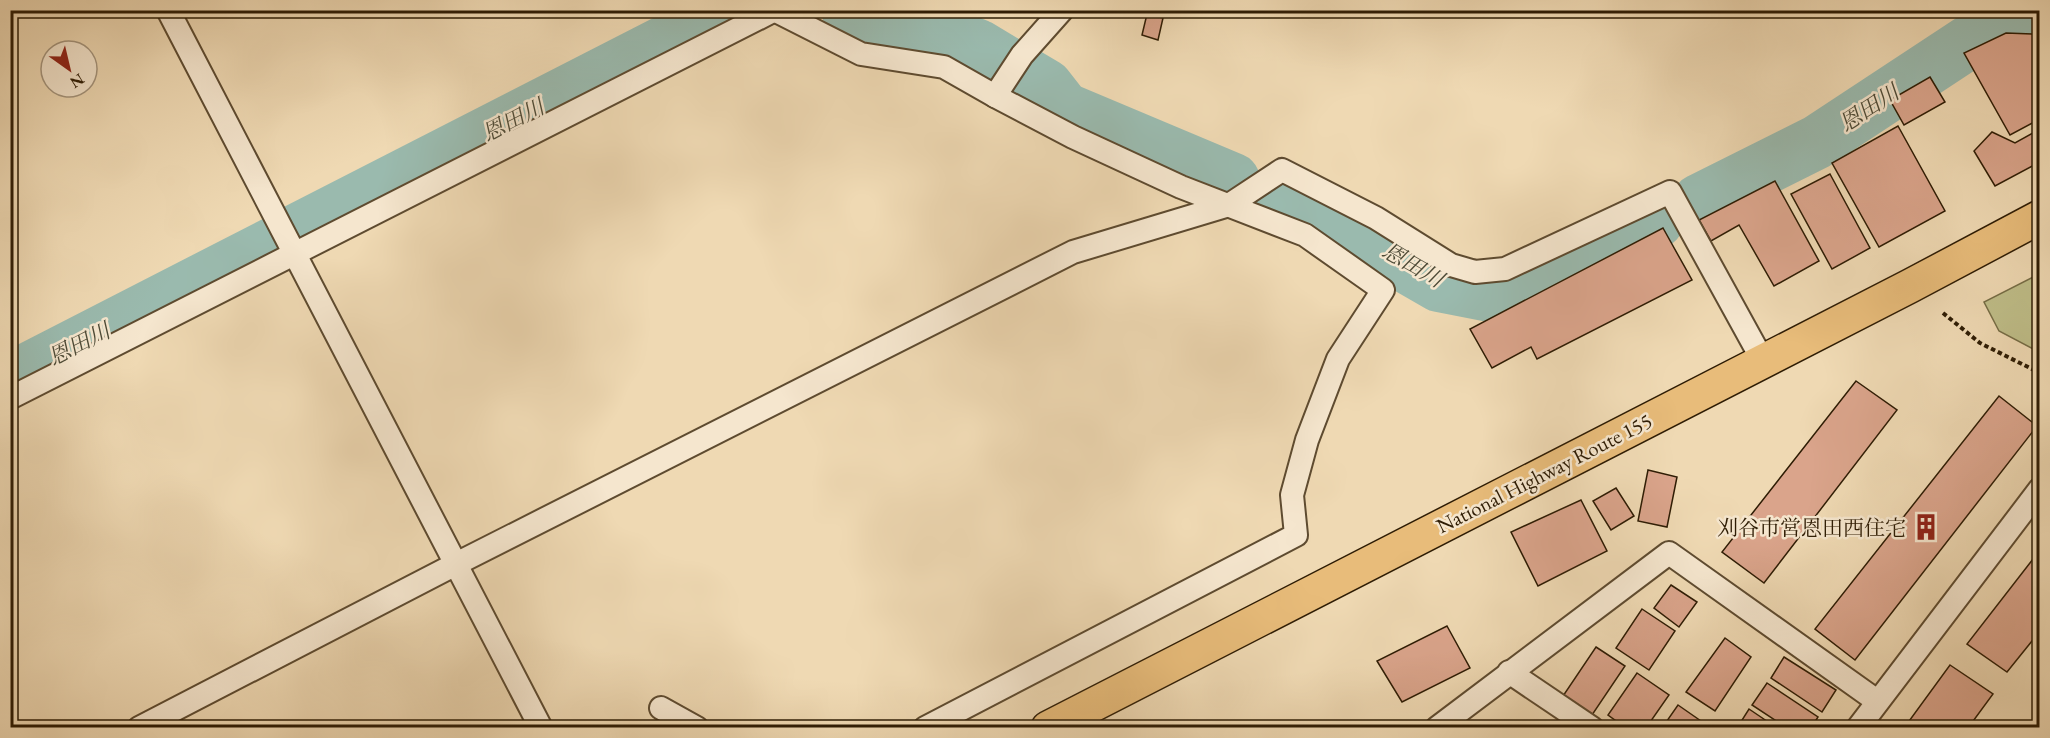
<svg xmlns="http://www.w3.org/2000/svg" width="2050" height="738" font-family="'EB Garamond','Noto Serif JP',serif">
<style>
.green{fill:#bfbe89;stroke:#766d46;stroke-width:1.5}
.lines{fill:none;stroke-linecap:round;stroke-linejoin:round}
.river{stroke:#9abaae;stroke-width:54}
.building{fill:#daa48b;stroke:#2e1c04;stroke-width:1.5}
.street-casing{stroke:#5e4b30;stroke-width:26}
.highway-casing{stroke:#2e1c04;stroke-width:36}
.path{stroke:#2e1c04;stroke-width:4;stroke-dasharray:4.5 3;stroke-linecap:butt}
.street{stroke:#f5e6ce;stroke-width:22}
.highway{stroke:#e8bc7a;stroke-width:33}
.labels{text-anchor:middle;dominant-baseline:central;stroke-width:5;stroke-linejoin:round;paint-order:stroke}
.street-label{font-size:21px;fill:#2e1c04;stroke:#f5e6ce}
.poi-label{font-size:21px;fill:#2e1c04;stroke:#f5e6ce;text-anchor:end}
.water-label{font-size:22px;font-style:italic;fill:#4e4b37;stroke:#f5e6ce}
</style>
<rect width="100%" height="100%" fill="#efd9b3"/>
<filter id="stains"><feTurbulence type="fractalNoise" baseFrequency=".00333" numOctaves="4"/><feColorMatrix values="0 0 0 0 .2 0 0 0 0 .09 0 0 0 0 .02 0 0 0 .5 -.17"/></filter>
<radialGradient id="worn" r=".72"><stop offset=".6" stop-color="#630" stop-opacity="0"/><stop offset="1" stop-color="#630" stop-opacity=".3"/></radialGradient>
<path class="green" d="M2039,274V352L1999,331L1984,302Z"/>
<g class="lines">
<g class="river">
<path d="M848,10L868,22L895,28L938,30L978,46L1008,64"/>
<path d="M1019,70L1046,86L1064,109L1233,180"/>
<path d="M1272,194L1333,215L1406,266L1439,285L1485,294L1511,290L1657,221"/>
<path d="M1699,201L1817,142L1984,32L2005,23L2040,22"/>
<path d="M298,230L728,10"/>
<path d="M10,379L275,243"/>
</g>
</g>
<g class="building">
<path d="M1147,14L1163,18L1158,40L1142,35Z"/>
<path d="M2006,33L2032,34L2040,48V119L2010,135L1964,53Z"/>
<path d="M1930,77L1945,102L1904,125L1890,100Z"/>
<path d="M1898,126L1945,211L1879,247L1832,163Z"/>
<path d="M2040,129V162L1995,186L1974,151L1992,132L2015,143Z"/>
<path d="M1830,174L1870,248L1832,269L1791,194Z"/>
<path d="M1775,181L1819,261L1774,286L1739,225L1711,241L1699,220Z"/>
<path d="M1663,228L1692,280L1537,359L1531,347L1492,368L1470,329Z"/>
<path d="M1856,381L1897,410L1764,583L1722,552Z"/>
<path d="M1999,396L2037,426L1855,660L1815,629Z"/>
<path d="M1648,470L1677,477L1667,527L1638,521Z"/>
<path d="M1616,488L1634,516L1611,530L1593,501Z"/>
<path d="M1581,500L1607,551L1538,586L1511,532Z"/>
<path d="M2040,550V631L2007,672L1967,644Z"/>
<path d="M1671,585L1697,602L1679,627L1654,608Z"/>
<path d="M1642,609L1675,631L1649,670L1616,648Z"/>
<path d="M1447,626L1470,668L1402,702L1377,661Z"/>
<path d="M1725,638L1751,657L1715,711L1686,692Z"/>
<path d="M1596,647L1625,666L1592,715L1563,696Z"/>
<path d="M1784,657L1836,690L1822,712L1771,678Z"/>
<path d="M1950,665L1993,694L1968,728H1904Z"/>
<path d="M1637,673L1669,695L1646,728H1626L1608,715Z"/>
<path d="M1767,683L1818,717L1811,728H1787L1752,705Z"/>
<path d="M1678,705L1711,728H1662Z"/>
<path d="M1749,709L1777,728H1737Z"/>
</g>
<g class="lines">
<defs>
<g id="street">
<path d="M168,10L541,728"/>
<path d="M774,10L861,54L944,67L995,96L1073,137L1181,187L1305,235L1383,290L1338,359L1307,440L1292,495L1296,535L925,728"/>
<path d="M995,96L1022,55L1062,10"/>
<path d="M10,398L769,13"/>
<path d="M1509,672L1592,728"/>
<path d="M661,708L697,728"/>
<path d="M139,728L456,564L1073,252L1229,205L1282,170L1376,218L1451,265L1475,272L1505,269L1670,192L1763,361"/>
<path d="M1437,728L1669,553L1877,701"/>
<path d="M1858,728L2040,489"/>
</g>
<path id="highway" d="M1048,728L1910,286L2040,217"/>
</defs>
<use href="#street" class="street-casing"/>
<use href="#highway" class="highway-casing"/>
<path class="path" d="M1943,313L1980,343L2040,373"/>
<use href="#street" class="street"/>
<use href="#highway" class="highway"/>
</g>
<defs>
<symbol id="building-bare" viewBox="-9 -9 18 18"><path d="M-4-6H4V6H1V3H-1V6H-4ZM-2.5-4.3h1.7v1.8h-1.7ZM.8-4.3h1.7v1.8H.8ZM-2.5-1h1.7V.8h-1.7ZM.8-1h1.7V.8H.8Z" fill="#8f2418" stroke="#f5e6ce" stroke-width="2.5" paint-order="stroke"/></symbol>
</defs>
<g fill-rule="evenodd">
<use href="#building-bare" x="1907" y="508" width="38" height="38"/>
</g>
<g class="labels">
<g class="street-label">
<text transform="translate(1544 473) rotate(-27)">National Highway Route 155</text>
</g>
<g class="poi-label">
<text x="1906" y="527">刈谷市営恩田西住宅</text>
</g>
<g class="water-label">
<text transform="translate(1869 108) rotate(-33)">恩田川</text>
<text transform="translate(513 120) rotate(-27)">恩田川</text>
<text transform="translate(1413 265) rotate(30)">恩田川</text>
<text transform="translate(79 344) rotate(-27)">恩田川</text>
</g>
</g>
<rect width="2050" height="738" fill="none" stroke="#efd9b3" stroke-width="36"/>
<rect x="12" y="12" width="2026" height="714" fill="none" stroke="#2e1c04" stroke-width="3"/>
<rect x="18" y="18" width="2014" height="702" fill="none" stroke="#2e1c04" stroke-width="1.5"/>
<g transform="translate(69 69) rotate(146)"><circle r="28" fill="#f5e6ce" stroke="#a5957d" stroke-width="1.5"/>
<path d="M0-4.5L10 22L0 15L-10 22Z" fill="#8f2418"/>
<text y="-9" font-size="16" font-weight="bold" text-anchor="middle" fill="#2e1c04">N</text>
</g>
<rect width="100%" height="100%" filter="url(#stains)"/>
<rect width="100%" height="100%" fill="url(#worn)"/>
</svg>
